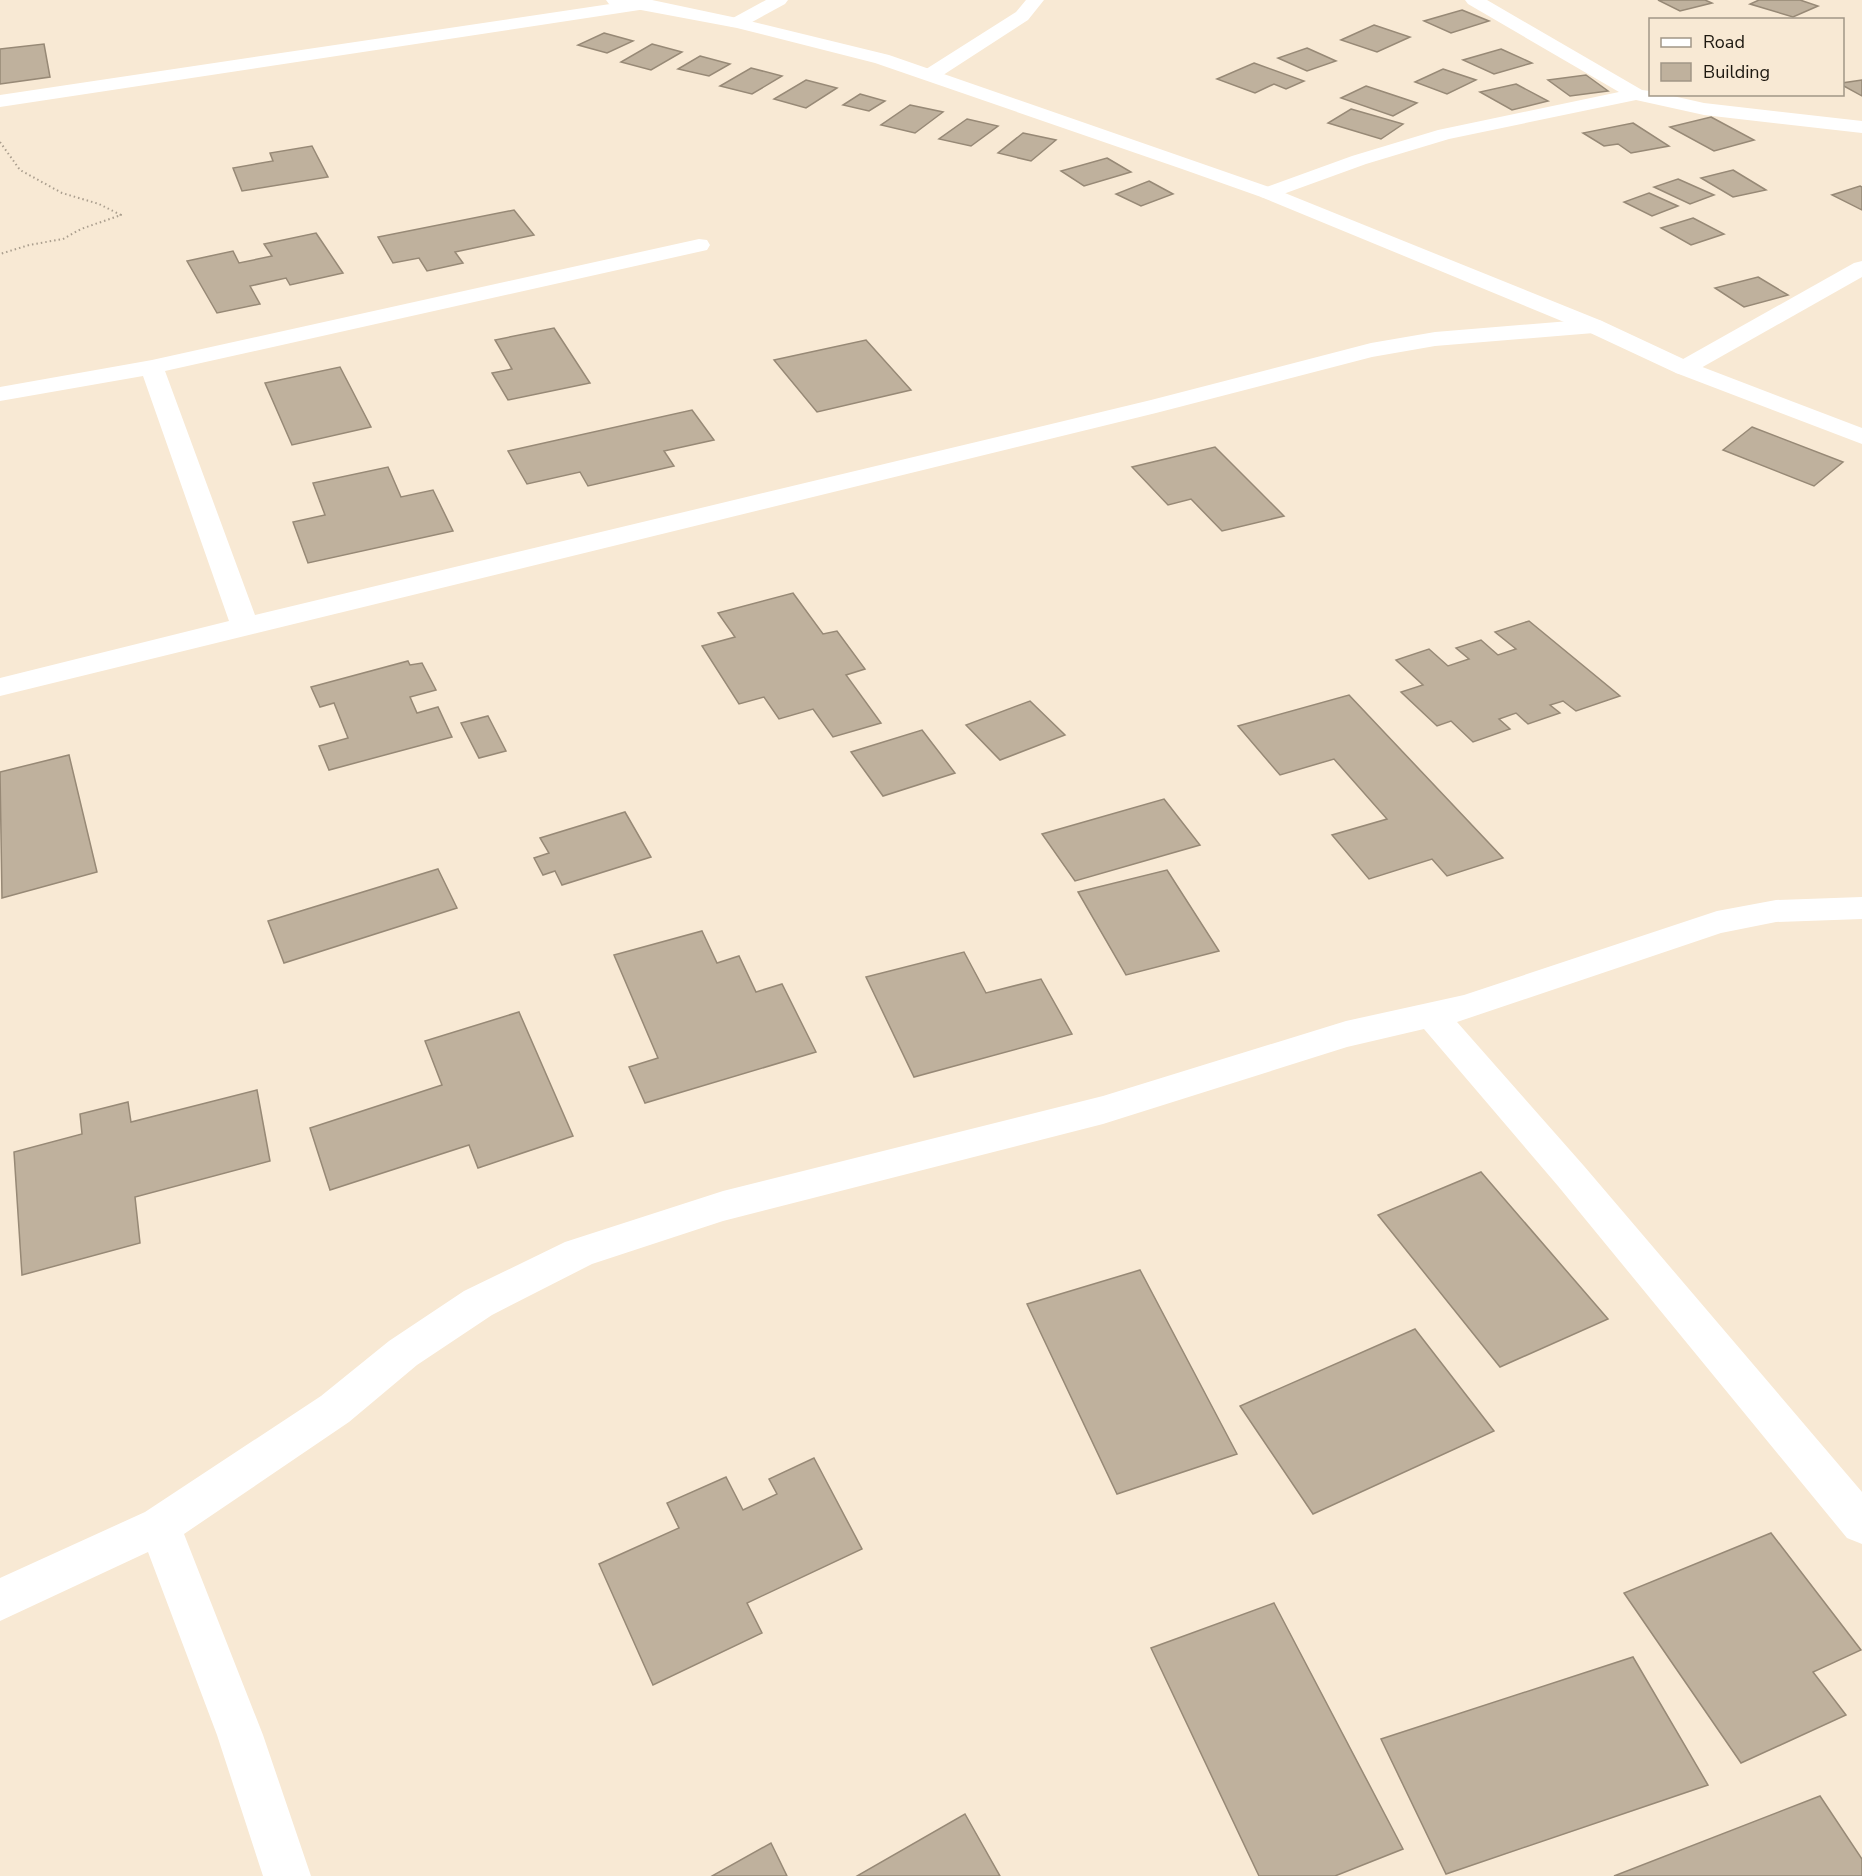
<svg xmlns="http://www.w3.org/2000/svg" width="1862" height="1876" font-family="'Nunito Sans',sans-serif">
<style>
.building{fill:#bfb19d;stroke:#978976;stroke-width:1.5}
.lines{fill:none;stroke-linecap:round;stroke-linejoin:round}
.path{stroke:#aa9e8e;stroke-width:2;stroke-dasharray:1.5 3;stroke-linecap:butt}
.minor{fill:#fff;fill-rule:evenodd}
.tertiary{fill:#fff;fill-rule:evenodd}
</style>
<rect width="100%" height="100%" fill="#f8e9d4"/>
<g class="building">
<path d="M1658,0H1705L1712,3L1680,11Z"/>
<path d="M1759,0H1800L1818,6L1793,17L1750,4Z"/>
<path d="M1462,10L1489,21L1451,33L1424,21Z"/>
<path d="M1374,25L1410,37L1377,52L1341,40Z"/>
<path d="M604,33L633,41L607,53L578,45Z"/>
<path d="M44,44L50,77L0,84V49Z"/>
<path d="M652,44L682,52L651,70L621,62Z"/>
<path d="M1307,48L1336,61L1307,71L1278,58Z"/>
<path d="M1501,49L1532,63L1494,74L1463,60Z"/>
<path d="M700,56L730,64L709,76L678,69Z"/>
<path d="M1254,63L1304,81L1286,89L1274,84L1255,93L1217,79Z"/>
<path d="M751,68L782,76L752,94L720,86Z"/>
<path d="M1443,69L1476,80L1447,94L1415,82Z"/>
<path d="M1586,75L1608,91L1570,96L1548,80Z"/>
<path d="M806,80L837,88L806,108L774,99Z"/>
<path d="M1862,80V96L1842,85V83Z"/>
<path d="M1516,84L1548,101L1512,110L1480,92Z"/>
<path d="M1366,86L1417,103L1393,116L1341,98Z"/>
<path d="M860,94L885,101L869,111L843,105Z"/>
<path d="M910,105L943,112L915,133L881,125Z"/>
<path d="M1351,109L1403,124L1381,139L1328,123Z"/>
<path d="M1711,117L1754,140L1714,151L1670,127Z"/>
<path d="M967,119L998,126L971,146L939,139Z"/>
<path d="M1633,123L1669,146L1631,153L1618,144L1604,146L1583,133Z"/>
<path d="M1023,133L1056,140L1031,161L998,153Z"/>
<path d="M312,146L328,177L242,191L233,168L273,161L270,153Z"/>
<path d="M1107,158L1131,172L1084,186L1061,171Z"/>
<path d="M1733,170L1766,190L1733,197L1701,178Z"/>
<path d="M1678,179L1714,195L1690,204L1654,187Z"/>
<path d="M1149,181L1173,194L1141,206L1116,194Z"/>
<path d="M1860,186L1862,187V210L1832,195Z"/>
<path d="M1649,193L1678,206L1652,216L1624,202Z"/>
<path d="M514,210L534,235L455,252L463,263L427,271L419,258L393,263L378,237Z"/>
<path d="M1693,218L1724,234L1691,245L1661,228Z"/>
<path d="M316,233L343,273L290,285L286,278L250,286L260,304L217,313L187,261L233,251L239,263L272,256L264,244Z"/>
<path d="M1758,277L1788,295L1744,307L1715,288Z"/>
<path d="M554,328L590,383L508,400L492,373L512,369L495,340Z"/>
<path d="M866,340L911,390L817,412L774,360Z"/>
<path d="M340,367L371,427L292,445L265,383Z"/>
<path d="M692,410L714,440L664,451L674,466L588,486L580,472L527,484L508,451Z"/>
<path d="M1752,427L1843,462L1814,486L1723,450Z"/>
<path d="M1215,447L1284,516L1222,531L1191,499L1168,505L1132,467Z"/>
<path d="M388,467L401,497L433,490L453,531L308,563L293,522L325,515L313,483Z"/>
<path d="M793,593L823,634L837,631L865,669L846,675L881,723L833,737L813,709L779,719L764,697L739,704L702,646L735,637L718,613Z"/>
<path d="M1529,621L1620,696L1576,711L1563,701L1550,705L1560,713L1528,724L1516,713L1499,719L1510,729L1473,742L1451,721L1437,726L1401,692L1423,685L1396,660L1429,649L1448,666L1469,659L1456,648L1481,640L1498,655L1516,649L1495,632Z"/>
<path d="M408,661L410,665L422,663L436,690L410,697L417,713L438,707L452,737L329,770L319,746L348,738L334,703L320,707L311,687Z"/>
<path d="M1349,695L1503,858L1447,876L1432,859L1369,879L1332,835L1387,819L1334,759L1280,775L1238,726Z"/>
<path d="M1030,701L1065,735L1000,760L966,725Z"/>
<path d="M488,716L506,751L479,758L461,723Z"/>
<path d="M922,730L955,773L883,796L851,752Z"/>
<path d="M69,755L97,872L2,898L0,772Z"/>
<path d="M1164,799L1200,845L1075,881L1042,834Z"/>
<path d="M625,812L651,857L562,885L555,871L543,875L534,858L549,853L540,838Z"/>
<path d="M438,869L457,908L284,963L268,921Z"/>
<path d="M1167,870L1219,951L1126,975L1078,892Z"/>
<path d="M702,931L717,963L739,956L756,992L782,984L816,1052L645,1103L629,1067L658,1058L614,955Z"/>
<path d="M964,952L986,993L1041,979L1072,1034L914,1077L866,977Z"/>
<path d="M519,1012L573,1136L478,1168L469,1145L330,1190L310,1128L442,1085L425,1041Z"/>
<path d="M257,1090L270,1161L135,1197L140,1243L22,1275L14,1152L82,1134L80,1114L128,1102L131,1122Z"/>
<path d="M1481,1172L1608,1319L1500,1367L1378,1215Z"/>
<path d="M1140,1270L1237,1454L1117,1494L1027,1304Z"/>
<path d="M1415,1329L1494,1431L1313,1514L1240,1406Z"/>
<path d="M814,1458L862,1549L747,1603L762,1633L653,1685L599,1564L679,1528L667,1503L726,1477L743,1510L777,1494L769,1479Z"/>
<path d="M1771,1533L1861,1650L1813,1672L1846,1715L1741,1763L1624,1593Z"/>
<path d="M1274,1603L1403,1849L1335,1876H1259L1151,1648Z"/>
<path d="M1633,1657L1708,1785L1446,1874L1381,1739Z"/>
<path d="M1820,1796L1862,1859V1876H1614Z"/>
<path d="M965,1814L1000,1876H857Z"/>
<path d="M771,1843L787,1876H712Z"/>
</g>
<g class="lines">
<path class="path" d="M0,142L20,170L62,193L99,204L121,215L81,229L63,239L29,245L0,254"/>
<g class="minor">
<path d="M637,0H651L655,4L652,8L646,9L0,107V95Z"/>
<path d="M766,0H788L785,4L743,27H731L728,23L731,19Z"/>
<path d="M1026,0H1044L1028,20L937,79H923L921,75L923,71L1016,12Z"/>
<path d="M1465,0H1487L1642,90L1650,91V94H1664L1704,103L1862,121V133L1704,115L1636,100L1449,139L1366,164L1275,197L1268,199L1261,197L1258,193L1261,189L1352,156L1438,130L1619,92L1468,4Z"/>
<path d="M699,239L707,240L710,245L707,250L165,371L255,615L1151,400L1371,343L1435,332L1594,319L1602,321L1605,326L1602,331L1594,333L1435,346L1372,357L1156,413L0,696V678L229,621L143,376L0,401V387L152,360Z"/>
<path d="M1862,261V277L1692,373L1684,375L1676,373L1672,368L1676,363L1854,263Z"/>
<path d="M1862,897V919L1776,922L1721,933L1457,1022L1584,1166L1862,1492V1544L1847,1538L1558,1186L1424,1029L1347,1047L1103,1124L723,1221L592,1264L492,1315L417,1365L349,1422L184,1534L263,1735L311,1876H263L217,1735L148,1552L0,1621V1578L145,1512L321,1396L389,1341L464,1291L565,1242L723,1191L1103,1096L1346,1021L1464,995L1717,911L1776,900Z"/>
</g>
<path class="tertiary" d="M606,0H652L737,18L889,55L1275,189L1602,321L1692,363L1862,428V444L1676,373L1586,331L1261,197L1182,169L875,63L737,28L609,4Z"/>
</g>
<rect x="1649" y="18" width="195" height="78" fill="#f8e9d4" stroke="#a19686" stroke-width="1.5"/>
<rect x="1661" y="38" width="30" height="9" fill="#ffffff" stroke="#a19686" stroke-width="1.5"/>
<text x="1703" y="48" font-size="18" fill="#1e1911">Road</text>
<rect x="1661" y="63" width="30" height="18" fill="#bfb19d" stroke="#a19686" stroke-width="1.5"/>
<text x="1703" y="78" font-size="18" fill="#1e1911">Building</text>
</svg>
